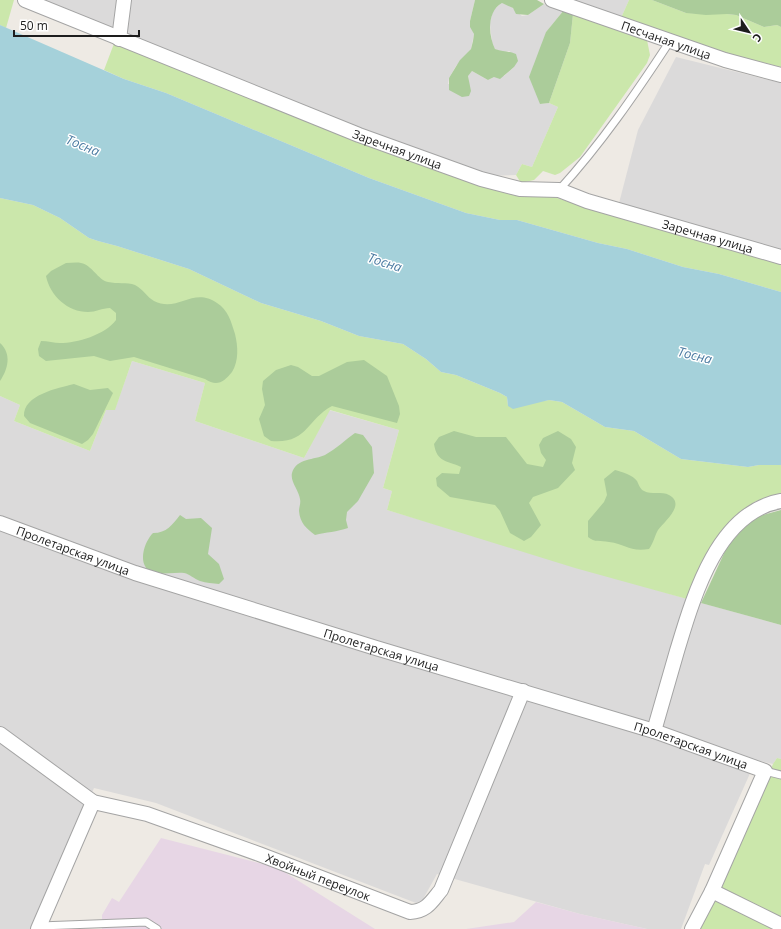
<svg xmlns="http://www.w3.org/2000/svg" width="781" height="929" font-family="'Open Sans',sans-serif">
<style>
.residential{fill:#dbdada}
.industrial{fill:#e7d6e5}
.grass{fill:#cbe7ab}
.forest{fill:#abcc9a}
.water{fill:#a5d1da}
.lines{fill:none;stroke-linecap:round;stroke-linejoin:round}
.service-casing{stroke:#a4a4a4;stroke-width:9}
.minor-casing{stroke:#a4a4a4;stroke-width:16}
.service{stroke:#fff;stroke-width:7}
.minor{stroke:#fff;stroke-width:14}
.labels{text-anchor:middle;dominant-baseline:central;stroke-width:3;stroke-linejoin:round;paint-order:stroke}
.street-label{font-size:12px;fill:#1d1d1d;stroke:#fff}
.water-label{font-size:13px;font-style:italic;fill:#4a7aa1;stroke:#fff}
</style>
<rect width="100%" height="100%" fill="#eeeae4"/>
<g class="residential">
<path d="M38,0H475L470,21L471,27L474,34L471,49L456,66L449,78L448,84H469L468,75L472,71L488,80L494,77L504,76L514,67L510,51L502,52L495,49L492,43L490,23L493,10L502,3L509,5L522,16L528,15L544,4L564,10L546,32L540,104L549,103L558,107L532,167L522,164L516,175L486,176L386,139Z"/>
<path d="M570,0H629L621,18Z"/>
<path d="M676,57L781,83V252L618,207L638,130Z"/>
<path d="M132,361L205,383L195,421L304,458L329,410L399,430L383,488L392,491L387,510L687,599L781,625V759L777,758L773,764L756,760L709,865L705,864L681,929H647L580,914L437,874L422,901L416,903L156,803L94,788L33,929H0V396L20,405L14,421L90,451L106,410L115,409Z"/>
</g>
<g class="industrial">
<path d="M161,838L278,868L375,929H102V915L112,898L119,902Z"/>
<path d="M536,902L580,914L647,929H466L514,922Z"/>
</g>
<g class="grass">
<path d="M0,0H14L6,28L0,25Z"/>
<path d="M629,0H652L686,13L727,14L736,15L764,27L777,25L781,27V67L736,56L621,18Z"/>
<path d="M573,14L647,40L650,55L647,63L580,157L560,173L555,175L543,171L534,180L521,183L516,175L522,164L532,167L558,107L549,103L570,43Z"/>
<path d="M115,41L316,123L602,212L781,262V292L719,274L683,267L627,249L598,243L517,220H500L466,213L369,178L166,93L124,79L104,70Z"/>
<path d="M0,198L33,205L60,218L89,238L98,241L117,246L189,269L261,303L321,321L359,336L403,344L426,359L441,372L456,375L500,393L507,397L508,406L549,400L562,402L605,427L634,431L681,459L748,467L759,465H781V496L756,501L736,516L687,599L575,568L387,510L392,491L383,488L399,430L330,410L304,458L195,421L205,383L132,361L115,410H106L90,451L14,421L20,405L0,396Z"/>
<path d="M777,758L781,759V929H700L715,899L773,764Z"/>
</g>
<g class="forest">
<path d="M475,0H537L544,4L528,15L516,14L513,8L502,3C487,11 488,35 495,49C503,52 509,51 516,54L518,61L514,67L500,79L494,77L488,80L472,71L468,76L471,91L469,96L462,97L449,90V78L460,60L471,49L473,41L474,34L470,27V21Z"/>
<path d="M652,0H781V27L777,25L764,27L736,15L727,14L706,15L686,13Z"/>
<path d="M564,10L573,14L570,43L549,103L540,104L529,77L546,32Z"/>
<path d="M66,263C71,263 77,262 81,263C92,265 98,280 108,282C117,284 127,282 135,285C143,289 147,297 154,301C178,313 193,286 217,303C228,310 231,321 235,334C238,346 239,361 232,372C224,382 217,387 205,379L134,357L110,361L94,356L46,361L39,356L38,349L41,341C48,341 54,343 60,343C77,343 105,335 116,320V313L110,308C102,308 96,312 88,312C68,312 50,296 46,276L51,271Z"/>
<path d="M0,343C12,354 8,369 0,381Z"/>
<path d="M364,360L387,376L399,406L400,414L397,423L332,406C306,420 308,444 271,441L264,436L259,419L265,405L262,389L263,381L276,370L291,365L298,367L312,376H319L347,362Z"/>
<path d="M74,384L90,390L108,388L113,393L93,434L88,440L82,444L30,423L24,416C23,395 58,388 74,384Z"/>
<path d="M454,431L476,437H506L527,464L543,467L546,460L541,453L539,445L543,438L558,431L571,439L576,447L572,463L575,470L558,488L533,497L529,503L541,525L531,537L524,541L510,533L500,511L495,505L450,497L437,486L436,478L442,473L459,474L461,467C447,460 437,463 434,444L439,437Z"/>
<path d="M355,433L363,435L372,447L374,473L358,501L347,512L346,520L348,528C337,532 326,532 315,535C306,528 300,523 299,511C299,507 301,503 300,499C299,490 290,482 292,473C296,458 315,460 325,455C336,449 345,440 355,433Z"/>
<path d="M615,470C622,472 633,475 637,481C639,485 640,489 644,491C651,495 662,491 669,495C686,504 665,521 658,530C655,535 654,542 649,549C629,552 626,544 609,542C600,540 595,543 588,537V521L604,502L607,495L604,479Z"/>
<path d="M781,510V625L701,603L727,547L752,518Z"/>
<path d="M180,515L186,519L201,518L212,528L208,554L219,564L224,579L219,584C213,583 206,583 200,581C194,579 190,574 184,573C176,572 157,575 153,573C136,566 144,542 153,533C167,533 172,525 180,515Z"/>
</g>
<path class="water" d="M0,25L124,79L166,93L369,178L466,213L500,220H517L598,243L627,249L683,267L719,274L781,292V465H759L748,467L681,459L634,431L605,427L562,402L549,400L513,409L508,406L507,397L500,393L456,375L441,372L426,359L403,344L359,336L321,321L261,303L189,269L117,246L98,241L89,238L60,218L33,205L0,198Z"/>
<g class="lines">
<defs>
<g id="service">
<path d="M559,190C601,144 636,93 670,41"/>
<path d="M765,771L781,775"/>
<path d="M40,926L146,922L157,929"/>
</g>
<g id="minor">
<path id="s1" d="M25,0L359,135L481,179L520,189L559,190L587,201L781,257"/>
<path id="s2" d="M552,0L725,60L781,75"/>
<path d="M119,39L124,0"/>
<path id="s3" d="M0,523L135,573L376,648L654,731L765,771L712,891L692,929"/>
<path d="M654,731C662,704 669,678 677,651C693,598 717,512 781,501"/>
<path id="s4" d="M0,734L93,802L147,814L259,854L410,912C427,911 431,902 441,890L523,691"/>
<path d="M712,891L781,925"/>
<path d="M38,929L93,802"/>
</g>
</defs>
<use href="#service" class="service-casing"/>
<use href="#minor" class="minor-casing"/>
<use href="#service" class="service"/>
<use href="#minor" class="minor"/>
</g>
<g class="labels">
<g class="street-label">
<text stroke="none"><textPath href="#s2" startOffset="121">Песчаная улица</textPath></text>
<text stroke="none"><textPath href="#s1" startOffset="401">Заречная улица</textPath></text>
<text stroke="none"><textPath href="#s1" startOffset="725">Заречная улица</textPath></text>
<text stroke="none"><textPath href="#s3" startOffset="78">Пролетарская улица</textPath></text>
<text stroke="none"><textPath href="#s3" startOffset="402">Пролетарская улица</textPath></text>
<text stroke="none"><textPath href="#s3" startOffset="726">Пролетарская улица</textPath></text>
<text stroke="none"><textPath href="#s4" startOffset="353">Хвойный переулок</textPath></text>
</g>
<g class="water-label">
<text transform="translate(83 145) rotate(22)">Тосна</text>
<text transform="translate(385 262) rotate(18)">Тосна</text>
<text transform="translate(695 355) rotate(14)">Тосна</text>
</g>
</g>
<g transform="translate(749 32) rotate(125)" stroke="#ffffff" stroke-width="3" paint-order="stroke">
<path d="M0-3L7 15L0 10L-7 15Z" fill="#1d1d1d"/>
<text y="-6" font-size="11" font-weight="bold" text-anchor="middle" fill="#1d1d1d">С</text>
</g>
<path d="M14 30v6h125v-6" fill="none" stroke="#1d1d1d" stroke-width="2"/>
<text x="20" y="30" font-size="12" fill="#1d1d1d" stroke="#ffffff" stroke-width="3" paint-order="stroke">50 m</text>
</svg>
